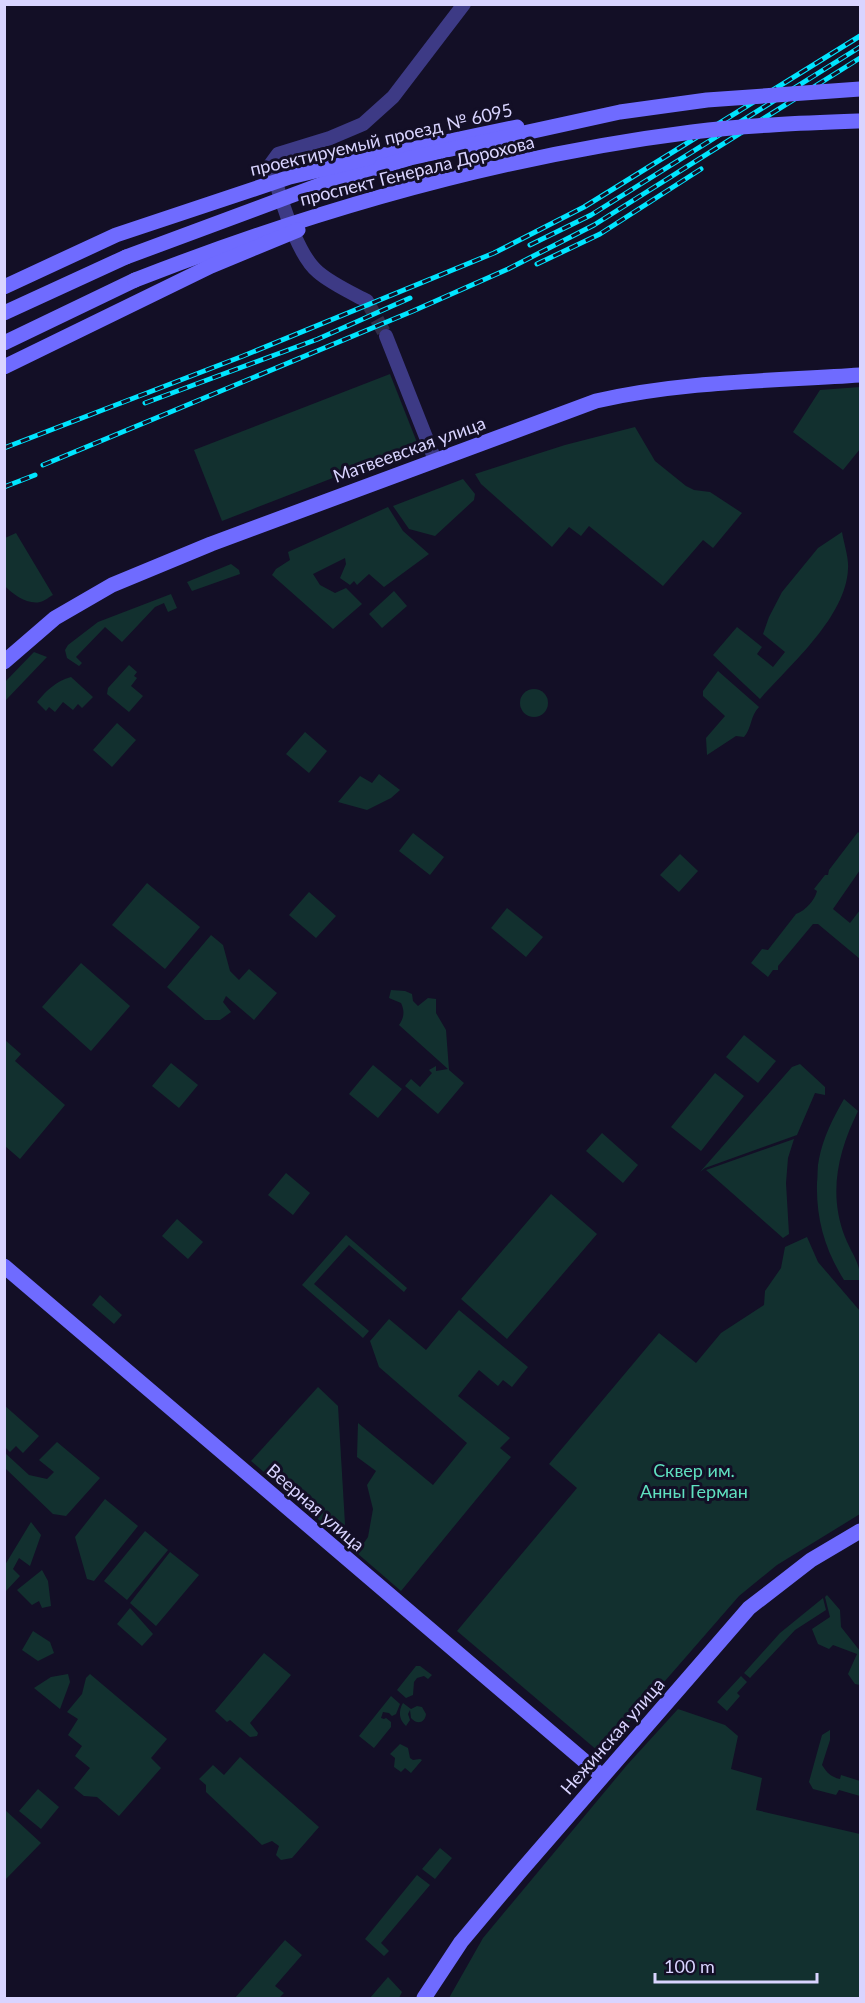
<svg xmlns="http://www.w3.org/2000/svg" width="865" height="2003" font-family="Lato,sans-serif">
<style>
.green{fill:#12302f}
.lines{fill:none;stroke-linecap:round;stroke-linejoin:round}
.street-tunnel{stroke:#312d47;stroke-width:14;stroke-dasharray:14 7;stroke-linecap:butt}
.street{stroke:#3d3a85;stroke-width:14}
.secondary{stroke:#6f6bff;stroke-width:15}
.rail-casing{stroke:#00e5ff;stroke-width:5}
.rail{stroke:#130f26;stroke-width:3;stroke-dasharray:9;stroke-linecap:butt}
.secondary-bridge{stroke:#6f6bff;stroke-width:15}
.labels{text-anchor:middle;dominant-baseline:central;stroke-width:6;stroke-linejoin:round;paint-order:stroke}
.street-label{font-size:18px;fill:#d9d4ff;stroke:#130f26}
.park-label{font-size:18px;fill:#5fe0c0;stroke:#130f26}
</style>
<rect width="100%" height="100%" fill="#130f26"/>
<g class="green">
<path d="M390,374L418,445L222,521L194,450Z"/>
<path d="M860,387V449L843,470L793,432L820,390Z"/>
<path d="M635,427L655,461L686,486L694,490L710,492L742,513L713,548L703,540L663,586L589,526L581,536L569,527L552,547L481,484L475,474L565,445Z"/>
<path d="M463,479L475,494L474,500L435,536L409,529L393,506Z"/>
<path d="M388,507L403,531L429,554L384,587L369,574L357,585L354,581L350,585L340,578L346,564L345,558L313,574L320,585L335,593L346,588L362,604L333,629L272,575L276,569L290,560L288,552Z"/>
<path d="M842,532C844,544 849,558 848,569C846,617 790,665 760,699L713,655L737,627L762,647L757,654L773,667L785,652L763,634L769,617L782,592L818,548Z"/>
<path d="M16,533L53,595C49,597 45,601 40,602C28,605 12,594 5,586V538Z"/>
<path d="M231,564L239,570L240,574L192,591L187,582Z"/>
<path d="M394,591L407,606L382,628L369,614Z"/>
<path d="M171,594L177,608L168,612L164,603L155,607L122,642L105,627L76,657L82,663L79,666L67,658L65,650L68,645L98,622Z"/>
<path d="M34,652L47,657L5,701V682Z"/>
<path d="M129,665L137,672L134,676L137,678L131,686L143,696L129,712L107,694L108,688Z"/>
<path d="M718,671L759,707C750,716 752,728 744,737L736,736L707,755L706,738L725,716L703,696V691Z"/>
<path d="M71,677L93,697L82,708L78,704L73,710L63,702L55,712L49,707L46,711L37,702C46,691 56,681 71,677Z"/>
<circle cx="534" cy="703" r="14"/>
<path d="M117,723L136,740L112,767L93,750Z"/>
<path d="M305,732L327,751L309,773L286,754Z"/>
<path d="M379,774L400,790L391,798L367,810L338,802L360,776L372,783Z"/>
<path d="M858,832L860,834V870L833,909L850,923L860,910V959L818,924H813L778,966V970H773L768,977L751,963L762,949L768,950L796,914C805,911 815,900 817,891L814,889L825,875H828L829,870Z"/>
<path d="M413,833L444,857L430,875L399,851Z"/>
<path d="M680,854L698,871L679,892L660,875Z"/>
<path d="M147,883L200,927L165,969L112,925Z"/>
<path d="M309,892L336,916L316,938L289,915Z"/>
<path d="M507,908L543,937L526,957L491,928Z"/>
<path d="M211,935L223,945L230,971L239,980L249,969L277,993L254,1020L226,996L223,1002L231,1012L220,1020H205L167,987Z"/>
<path d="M81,963L130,1006L91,1051L42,1007Z"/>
<path d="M391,990L405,991L412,994L413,1001L418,1006L428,998L436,999V1013L446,1030L449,1070L464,1083L438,1114L405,1086L411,1079L420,1087L432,1073L429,1070L436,1066V1071L448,1069L399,1025C404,1018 405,1011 401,1003L389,998Z"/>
<path d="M744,1035L776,1061L758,1083L726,1057Z"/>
<path d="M5,1040L21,1054L15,1061L65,1105L20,1159L5,1146Z"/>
<path d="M171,1063L198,1085L179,1108L152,1086Z"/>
<path d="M800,1064L825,1087V1095L815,1093L797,1135L705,1168L700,1172L792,1067Z"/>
<path d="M373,1065L402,1089L378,1118L349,1094Z"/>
<path d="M715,1073L744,1096L701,1151L671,1127Z"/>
<path d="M844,1099L858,1111C838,1152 828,1193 845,1237C851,1253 861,1263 860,1280H844C825,1250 816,1219 817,1183C818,1175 817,1167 819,1159C823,1138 833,1118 844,1099Z"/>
<path d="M602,1133L638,1165L623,1183L586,1151Z"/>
<path d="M794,1139L788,1158L786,1183L789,1234L783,1238L706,1170Z"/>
<path d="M286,1173L310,1193L293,1215L268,1195Z"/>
<path d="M551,1194L597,1234L507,1339L461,1299Z"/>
<path d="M177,1219L203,1242L188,1259L162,1236Z"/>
<path d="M346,1235L407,1288L404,1292L349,1245L314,1284L369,1331L363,1338L302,1285Z"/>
<path d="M807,1237L818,1262L860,1311V1514L777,1565L739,1596L604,1751H598L457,1631L577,1488L549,1464L659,1333L696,1363L721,1333L764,1305L765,1291L781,1268L785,1247Z"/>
<path d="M100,1295L122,1315L114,1324L92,1305Z"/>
<path d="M459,1310L528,1367L512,1387L503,1380L498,1386L479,1370L458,1396L510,1438L500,1448L511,1457L401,1591L357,1553L368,1537L373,1509L367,1485L376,1471L357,1457L358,1423L433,1485L467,1443L379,1367L370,1341L389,1319L426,1350Z"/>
<path d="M318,1387L338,1406L345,1524L341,1539L251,1461Z"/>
<path d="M4,1405L39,1436L23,1453L16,1446L10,1452L5,1447Z"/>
<path d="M57,1442L100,1478L66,1516L53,1514L5,1468V1453L29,1475L47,1479L54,1472L39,1460Z"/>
<path d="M105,1499L138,1526L94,1581L87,1579L75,1537Z"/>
<path d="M31,1522L41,1535L30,1566L19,1558L13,1569L20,1576L5,1592V1565Z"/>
<path d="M145,1531L168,1550L127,1600L104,1581Z"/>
<path d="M170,1552L199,1575L156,1626L130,1603Z"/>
<path d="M42,1570L48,1581L51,1606L42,1608L39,1601L32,1605L17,1590Z"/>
<path d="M827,1595L840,1610L841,1627L860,1651V1685L855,1684L848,1674L857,1654L833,1645L829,1649L818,1644L812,1629L830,1617L825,1597Z"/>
<path d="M823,1598L826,1610L795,1630L750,1678L744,1673L780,1633Z"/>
<path d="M130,1608L153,1634L142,1646L117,1624Z"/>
<path d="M33,1631L50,1642L54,1653L38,1661L22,1650Z"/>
<path d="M264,1653L291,1675L250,1723L258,1733L257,1736L250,1737L230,1720L227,1722L215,1711Z"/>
<path d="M416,1666H420L432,1675L428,1679L424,1676L417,1678L414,1682L413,1695L406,1698L397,1690Z"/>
<path d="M68,1674L70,1682L60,1709L34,1688L51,1677Z"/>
<path d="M90,1674L167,1739L151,1758L161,1768L119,1816L97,1797L84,1796L74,1788L90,1768L75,1756L82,1746L68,1735L78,1719L67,1712L82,1694L86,1678Z"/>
<path d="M741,1676L747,1682L737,1693L740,1696L727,1711L717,1702Z"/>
<path d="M391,1696L400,1704L396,1714L392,1716L389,1713L383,1712L381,1718L384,1719L386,1718L391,1722V1727L374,1748L359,1736Z"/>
<path d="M403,1703L411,1709L417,1706L422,1707L426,1714C425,1723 417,1725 411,1718L410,1710L408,1714L410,1720L406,1726C399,1720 398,1711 403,1703Z"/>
<path d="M678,1709L725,1725L738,1736L731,1769L762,1778L756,1810L860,1834V1998H449L483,1938L627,1765Z"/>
<path d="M830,1730V1740L822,1765C827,1773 831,1777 840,1779L841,1775L860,1781V1802H859L860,1796L839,1790L836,1795L813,1789L809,1782L822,1735Z"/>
<path d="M400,1744L408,1748L410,1758L413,1760L420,1759L422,1760L411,1773L405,1768L401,1772L394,1767L395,1758L390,1754Z"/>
<path d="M240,1757L319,1827L292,1858L281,1860L276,1855L279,1846L272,1841L262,1845L206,1792V1785L199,1779L213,1765L224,1775Z"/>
<path d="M38,1789L59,1807L41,1829L19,1811Z"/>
<path d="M4,1809L41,1843L5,1880H4Z"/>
<path d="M440,1848L452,1858L435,1879L422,1869Z"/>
<path d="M417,1875L430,1885L381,1943L389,1951L384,1956L365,1939Z"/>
<path d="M285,1940L302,1955L275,1986L284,1993L279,1998H235Z"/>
<path d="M388,1977L402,1992L399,1998H370Z"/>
</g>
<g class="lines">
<path class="street-tunnel" d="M367,301L386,336"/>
<g class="street">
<path d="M367,301C350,292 332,284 318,272C295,253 280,193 270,165L278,154L330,138L363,124L393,97L464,4"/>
<path d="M386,336L435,460"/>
</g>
<g class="secondary">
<path d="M369,158L517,127"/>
<path d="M4,313L126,257"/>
<path d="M4,343L135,280"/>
<path d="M4,662L55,618L112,585L211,544L596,401C682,381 773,381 860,375"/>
<path d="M4,1266L602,1776"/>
<path d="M424,1998L461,1942L519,1873L749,1608L811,1560L860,1531"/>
</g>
<defs>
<g id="rail">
<path d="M530,245L591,215L860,47"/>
<path d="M537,264L600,234L701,169"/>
<path d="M145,403L318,339L410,298"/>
<path d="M4,448L243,356L494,253L584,207L860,36"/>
<path d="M43,465L413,311L508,269L594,225L860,58"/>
<path d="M4,487L35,475"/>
</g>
</defs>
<use href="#rail" class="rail-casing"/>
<use href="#rail" class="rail"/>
<g class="secondary-bridge">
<path d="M126,257L325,183L410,158L620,112L707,100L860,89"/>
<path d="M135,280C314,210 502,156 692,132C748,125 805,123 860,121"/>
<path d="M4,287L116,235L290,177L369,158"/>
<path d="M4,367L211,266L298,230"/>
</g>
</g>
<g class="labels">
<g class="street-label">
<text transform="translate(381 139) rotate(-13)">проектируемый проезд № 6095</text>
<text transform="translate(417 170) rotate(-14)">проспект Генерала Дорохова</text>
<text transform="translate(409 449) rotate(-20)">Матвеевская улица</text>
<text transform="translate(316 1507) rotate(41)">Веерная улица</text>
<text transform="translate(612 1736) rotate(-49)">Нежинская улица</text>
</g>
<g class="park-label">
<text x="694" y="1470">Сквер им.<tspan x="694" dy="21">Анны Герман</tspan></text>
</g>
</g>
<rect width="865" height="2003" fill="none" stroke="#d9d4ff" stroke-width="12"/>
<path d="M655 1973v9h162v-9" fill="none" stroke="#d9d4ff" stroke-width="3"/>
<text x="664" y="1973" font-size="18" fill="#d9d4ff" stroke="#130f26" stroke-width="4.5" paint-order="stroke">100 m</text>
</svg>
